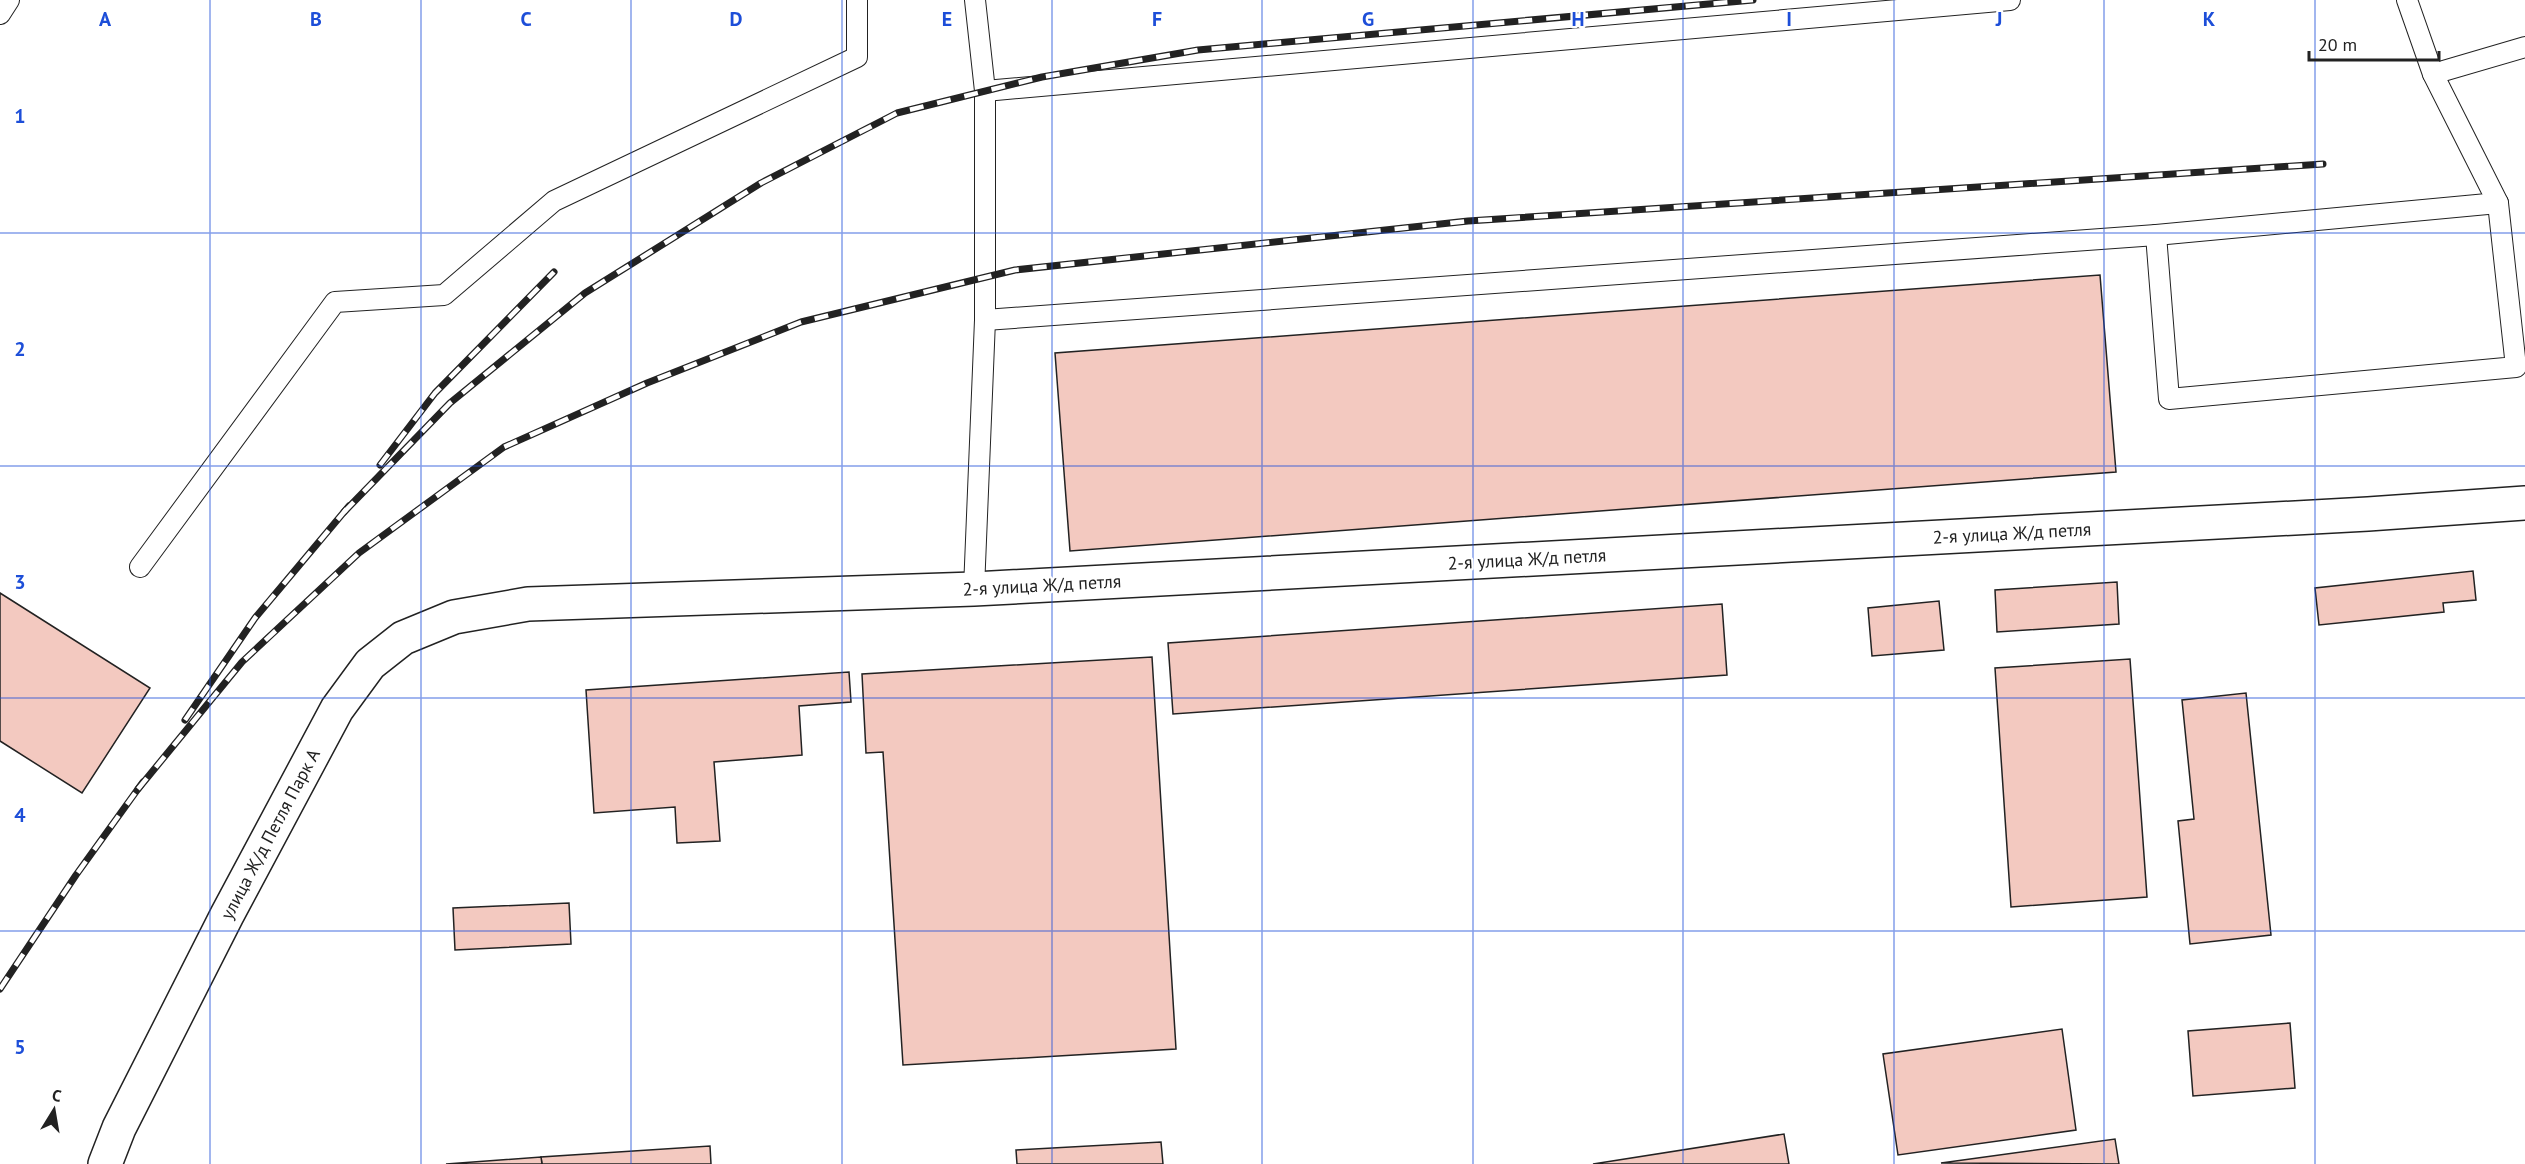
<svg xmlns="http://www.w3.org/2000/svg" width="2525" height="1164" font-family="'PT Sans',sans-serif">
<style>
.building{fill:#f3c9c0;stroke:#222;stroke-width:1.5}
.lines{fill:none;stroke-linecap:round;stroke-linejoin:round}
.lane-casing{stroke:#222;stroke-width:22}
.street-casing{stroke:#222;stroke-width:36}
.lane{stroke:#fff;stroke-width:20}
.street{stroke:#fff;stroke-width:33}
.rail-casing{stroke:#222;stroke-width:7}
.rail{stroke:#fff;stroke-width:4.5;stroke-dasharray:14;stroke-linecap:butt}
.grid{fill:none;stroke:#1d4ed8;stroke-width:1.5;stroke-opacity:0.55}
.labels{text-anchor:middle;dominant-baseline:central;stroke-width:4.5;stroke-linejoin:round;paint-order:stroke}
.street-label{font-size:18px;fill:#222;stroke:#fff}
.grid-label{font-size:20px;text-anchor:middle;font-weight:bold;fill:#1d4ed8;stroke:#fff;stroke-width:4.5;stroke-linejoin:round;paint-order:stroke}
</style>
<rect width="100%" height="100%" fill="#fff"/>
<g class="building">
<path d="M2100,275L2116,472L1070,551L1055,353Z"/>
<path d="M2473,571L2476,600L2443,603L2444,612L2319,625L2315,588Z"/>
<path d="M2117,582L2119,624L1997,632L1995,590Z"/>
<path d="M0,593L150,688L82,793L0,741Z"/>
<path d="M1939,601L1944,650L1872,656L1868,608Z"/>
<path d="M1722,604L1727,675L1173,714L1168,643Z"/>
<path d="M1152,657L1176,1049L903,1065L883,752L866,753L862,674Z"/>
<path d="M2130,659L2147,897L2011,907L1995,668Z"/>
<path d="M849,672L851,702L799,706L802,755L714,762L720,841L677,843L675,807L594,813L586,690Z"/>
<path d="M2246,693L2271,935L2190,944L2178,821L2194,819L2182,700Z"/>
<path d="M569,903L571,944L455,950L453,908Z"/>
<path d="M2290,1023L2295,1088L2193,1096L2188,1031Z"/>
<path d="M2062,1029L2076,1130L1898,1155L1883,1054Z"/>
<path d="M1784,1134L1789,1164H1593Z"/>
<path d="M2115,1139L2119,1164L1941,1163Z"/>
<path d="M1161,1142L1163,1164H1017L1016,1150Z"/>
<path d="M710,1146L711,1164H542L541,1157Z"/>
<path d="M541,1157L542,1164H446Z"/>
</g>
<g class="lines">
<defs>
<g id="lane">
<path d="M0,14L9,0"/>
<path d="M2433,74L2525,47"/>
<path d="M985,91L2010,0"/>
<path d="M2156,235L2169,399L2516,367L2498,203L2433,74L2407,0"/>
<path d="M985,320L2156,235L2498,203"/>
<path d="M140,567L335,302L444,295L554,201L857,57V0"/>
<path d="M974,589L985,320V91L975,0"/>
</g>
<path id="street" d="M105,1164L119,1128L227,915L337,709L370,664L403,638L454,617L528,604L974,589L2368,514L2525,503"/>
</defs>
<use href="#lane" class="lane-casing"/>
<use href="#street" class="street-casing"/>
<use href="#lane" class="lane"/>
<use href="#street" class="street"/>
<defs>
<g id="rail">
<path d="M380,465L435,393L554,272"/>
<path d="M344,512L450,403L585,293L761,183L897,113L1042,77L1198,50L1753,0"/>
<path d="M185,720L255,618L349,506"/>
<path d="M138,789L242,662L359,553L504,447L647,383L801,322L1015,270L1468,221L2323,164"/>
<path d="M0,989L76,875L143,782"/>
</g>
</defs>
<use href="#rail" class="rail-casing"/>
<use href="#rail" class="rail"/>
</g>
<path class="grid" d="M210,0V1164M421,0V1164M631,0V1164M842,0V1164M1052,0V1164M1262,0V1164M1473,0V1164M1683,0V1164M1894,0V1164M2104,0V1164M2315,0V1164M0,233H2525M0,466H2525M0,698H2525M0,931H2525"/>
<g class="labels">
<g class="street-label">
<text transform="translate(2012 533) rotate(-3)">2-я улица Ж/д петля</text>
<text transform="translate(1527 559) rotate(-3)">2-я улица Ж/д петля</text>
<text transform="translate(1042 585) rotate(-3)">2-я улица Ж/д петля</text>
<text transform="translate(270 834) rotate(-62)">улица Ж/д Петля Парк А</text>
</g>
</g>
<g class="grid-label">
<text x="105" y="26">A</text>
<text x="316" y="26">B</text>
<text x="526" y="26">C</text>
<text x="736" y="26">D</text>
<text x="947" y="26">E</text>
<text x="1157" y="26">F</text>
<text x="1368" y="26">G</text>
<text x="1578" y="26">H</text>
<text x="1789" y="26">I</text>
<text x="1999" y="26">J</text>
<text x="2209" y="26">K</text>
<text x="20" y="123">1</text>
<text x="20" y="356">2</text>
<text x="20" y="589">3</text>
<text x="20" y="822">4</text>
<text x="20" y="1054">5</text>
</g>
<g transform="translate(54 1110) rotate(11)" stroke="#ffffff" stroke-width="4.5" paint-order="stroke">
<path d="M0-4.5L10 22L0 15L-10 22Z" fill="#222222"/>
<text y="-9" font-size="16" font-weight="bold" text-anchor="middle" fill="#222222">С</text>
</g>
<path d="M2309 51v9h130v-9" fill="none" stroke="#222222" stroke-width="3"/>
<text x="2318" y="51" font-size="18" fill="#222222" stroke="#ffffff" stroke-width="4.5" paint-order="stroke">20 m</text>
</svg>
